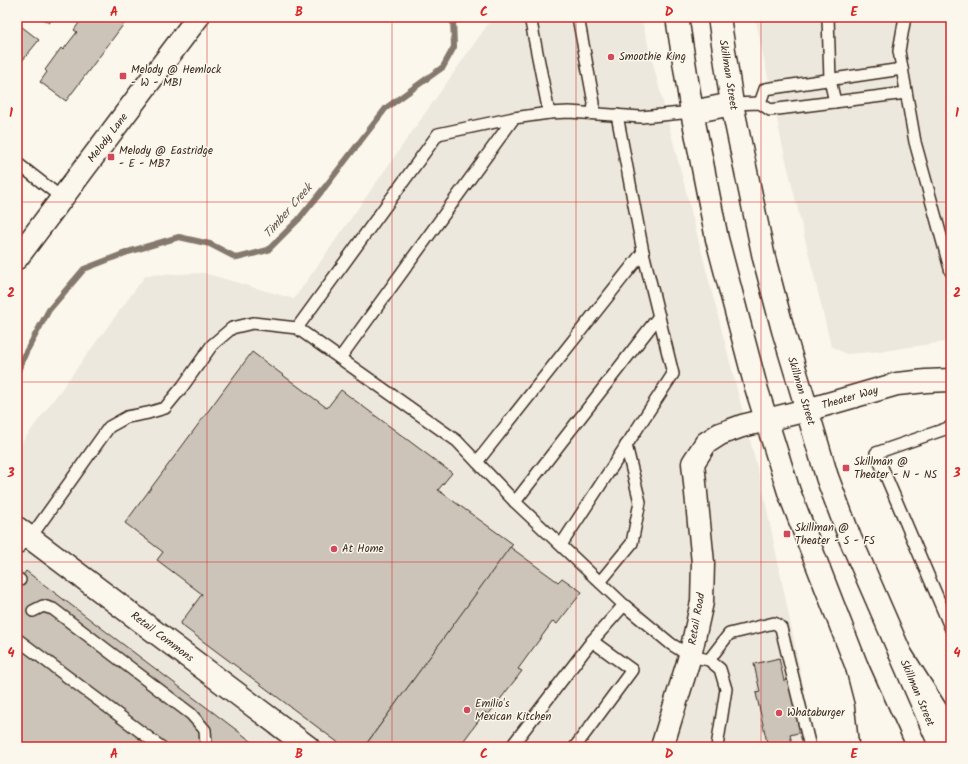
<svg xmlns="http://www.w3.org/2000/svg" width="968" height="764" font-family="Kalam,sans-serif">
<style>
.built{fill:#ede8dd}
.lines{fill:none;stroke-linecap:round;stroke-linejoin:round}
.stream{stroke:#85796d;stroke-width:6}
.building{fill:#ccc4b9;stroke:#3b2a1e}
.lane-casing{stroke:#3b2a1e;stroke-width:14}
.street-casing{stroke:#3b2a1e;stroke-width:25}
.secondary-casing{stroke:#3b2a1e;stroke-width:25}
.primary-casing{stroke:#3b2a1e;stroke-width:25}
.lane{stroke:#fbf7ec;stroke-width:11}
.street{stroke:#fbf7ec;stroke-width:22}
.secondary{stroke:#fbf7ec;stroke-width:22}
.primary{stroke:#fbf7ec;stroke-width:22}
.grid{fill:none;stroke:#d62828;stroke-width:1;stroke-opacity:0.55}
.poi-dot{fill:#d1495b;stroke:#fbf7ec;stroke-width:1.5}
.labels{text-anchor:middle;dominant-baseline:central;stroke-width:3;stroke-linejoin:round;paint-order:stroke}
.poi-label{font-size:11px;fill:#3b2a1e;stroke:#fbf7ec;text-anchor:start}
.street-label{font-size:11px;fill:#3b2a1e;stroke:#fbf7ec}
.water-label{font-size:12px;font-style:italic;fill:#605246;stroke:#fbf7ec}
.neatline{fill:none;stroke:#d62828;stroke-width:1.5}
.grid-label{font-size:13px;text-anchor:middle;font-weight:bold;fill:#d62828}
</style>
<rect width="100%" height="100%" fill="#fbf7ec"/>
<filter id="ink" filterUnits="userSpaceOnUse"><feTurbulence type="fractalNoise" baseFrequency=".025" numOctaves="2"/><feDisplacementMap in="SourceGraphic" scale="8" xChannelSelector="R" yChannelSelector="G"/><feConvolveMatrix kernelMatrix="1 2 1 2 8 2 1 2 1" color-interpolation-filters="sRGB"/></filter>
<g filter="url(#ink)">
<g class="built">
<path d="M493,17H641L763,490L816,747H17V449L146,275L204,273L294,299Z"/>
<path d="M755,17H951V341L883,351L846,354L831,346L783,148Z"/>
</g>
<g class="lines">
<path class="stream" d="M17,373L26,352L49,310L84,269L128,252L179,237L210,244L237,258L268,250L299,219L325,187L386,108L443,67L454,47L453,17"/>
</g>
<g class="building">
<path d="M40,17H54L49,23Z"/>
<path d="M83,17H129L66,101L40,82L47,72L45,70L61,48L63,50L77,32L74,30Z"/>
<path d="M17,23L39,40L18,66L17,65Z"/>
<path d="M252,352L327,408L341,390L452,473L438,490L513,544L364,747H344L180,624L202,594L157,560L163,552L125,523Z"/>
<path d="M510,547L558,582L562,578L582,592L557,624L553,621L518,669L522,671L488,715L485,712L459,747H372L367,743Z"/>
<path d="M26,571L259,747H17V584Z"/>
<path d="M779,658L784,681L790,679L802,732L790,735L793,747H768L756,693L760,692L754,664Z"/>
</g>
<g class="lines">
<defs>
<g id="lane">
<path d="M530,17L549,113"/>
<path d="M578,17L594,103L593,113"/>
<path d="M828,17L830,80L835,102"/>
<path d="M905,17L899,51L915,142L951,272"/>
<path d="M760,103L765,89L902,69"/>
<path d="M732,104L760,103L770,110L906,93"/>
<path d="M692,112L641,117L569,112L549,113L514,118L438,134L297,328L457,441L515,502L624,605L671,644L690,656L709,660L720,669L726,689L717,747"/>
<path d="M17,163L62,198"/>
<path d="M340,358L514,118"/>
<path d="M951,427L876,453L951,629"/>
<path d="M477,462L643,252"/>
<path d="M515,502L659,316"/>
<path d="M561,545L673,374L643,252L617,115"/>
<path d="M17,549L30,538L109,427L127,417L148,413L165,408L183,386L212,345L232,328L253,323L297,328"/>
<path d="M17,578L20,580"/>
<path d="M600,582L632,543L640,502L626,445"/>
<path d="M33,611L43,606L53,609L191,714L205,730L206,745"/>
<path d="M17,639L161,747"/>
<path d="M709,660L729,634L774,623L778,625L781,628L810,747"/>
<path d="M511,747L592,641L624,605"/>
<path d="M575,747L632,670L592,641"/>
</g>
<g id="street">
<path d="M17,528L308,747"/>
<path d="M662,747L690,656L702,602L703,563L693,463L706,443L720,434L742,426L807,410L897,384L926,381L951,380"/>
</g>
<g id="secondary">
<path d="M677,17L692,112L717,239L756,387L789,492L857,667L893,747"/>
<path d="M719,17L732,104L764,258L783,330L814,433L827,477L850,538L941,747"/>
<path d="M692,112L732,104"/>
<path d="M17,258L198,17"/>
</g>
<g id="primary">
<path d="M900,653L951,734"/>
<path d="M857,667L866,702L871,747"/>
</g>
</defs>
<use href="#lane" class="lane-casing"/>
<use href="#street" class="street-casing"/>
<use href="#secondary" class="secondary-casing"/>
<use href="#primary" class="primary-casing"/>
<use href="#lane" class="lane"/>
<use href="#street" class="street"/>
<use href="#secondary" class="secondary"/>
<use href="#primary" class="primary"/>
</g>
</g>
<path class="grid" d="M207,17V747M392,17V747M576,17V747M761,17V747M17,202H951M17,382H951M17,562H951"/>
<g class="poi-dot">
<circle cx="611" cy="57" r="4"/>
<rect x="119" y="72" width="8" height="8" rx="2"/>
<rect x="107" y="153" width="8" height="8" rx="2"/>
<rect x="842" y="464" width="8" height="8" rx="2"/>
<rect x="783" y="530" width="8" height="8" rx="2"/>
<circle cx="334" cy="549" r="4"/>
<circle cx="467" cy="710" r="4"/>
<circle cx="779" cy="713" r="4"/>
</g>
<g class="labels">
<g class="poi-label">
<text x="619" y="57">Smoothie King</text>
<text x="131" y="70">Melody @ Hemlock<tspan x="131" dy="13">- W - MB1</tspan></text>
<text x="119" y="151">Melody @ Eastridge<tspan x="119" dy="13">- E - MB7</tspan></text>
<text x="854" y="462">Skillman @<tspan x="854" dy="13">Theater - N - NS</tspan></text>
<text x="795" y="528">Skillman @<tspan x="795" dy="13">Theater - S - FS</tspan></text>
<text x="342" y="549">At Home</text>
<text x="475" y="704">Emilio's<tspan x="475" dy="13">Mexican Kitchen</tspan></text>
<text x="787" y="713">Whataburger</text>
</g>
<g class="street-label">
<text transform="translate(728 75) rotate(81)">Skillman Street</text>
<text transform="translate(108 138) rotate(-53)">Melody Lane</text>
<text transform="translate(801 391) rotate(73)">Skillman Street</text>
<text transform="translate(850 398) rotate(-16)">Theater Way</text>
<text transform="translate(697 619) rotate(-80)">Retail Road</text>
<text transform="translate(162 637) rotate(37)">Retail Commons</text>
<text transform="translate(917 693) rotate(67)">Skillman Street</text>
</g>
<g class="water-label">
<text transform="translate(288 211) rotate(-49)">Timber Creek</text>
</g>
</g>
<rect width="968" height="764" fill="none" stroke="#fbf7ec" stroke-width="44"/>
<rect x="22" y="22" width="924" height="720" class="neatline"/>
<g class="grid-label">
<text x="114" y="16">A</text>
<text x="299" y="16">B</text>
<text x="484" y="16">C</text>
<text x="669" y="16">D</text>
<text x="854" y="16">E</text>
<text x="11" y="117">1</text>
<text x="957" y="117">1</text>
<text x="11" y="297">2</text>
<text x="957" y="297">2</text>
<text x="11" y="477">3</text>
<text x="957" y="477">3</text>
<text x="11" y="657">4</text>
<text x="957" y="657">4</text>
<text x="114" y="758">A</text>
<text x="299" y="758">B</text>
<text x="484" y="758">C</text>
<text x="669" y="758">D</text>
<text x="854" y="758">E</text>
</g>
</svg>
